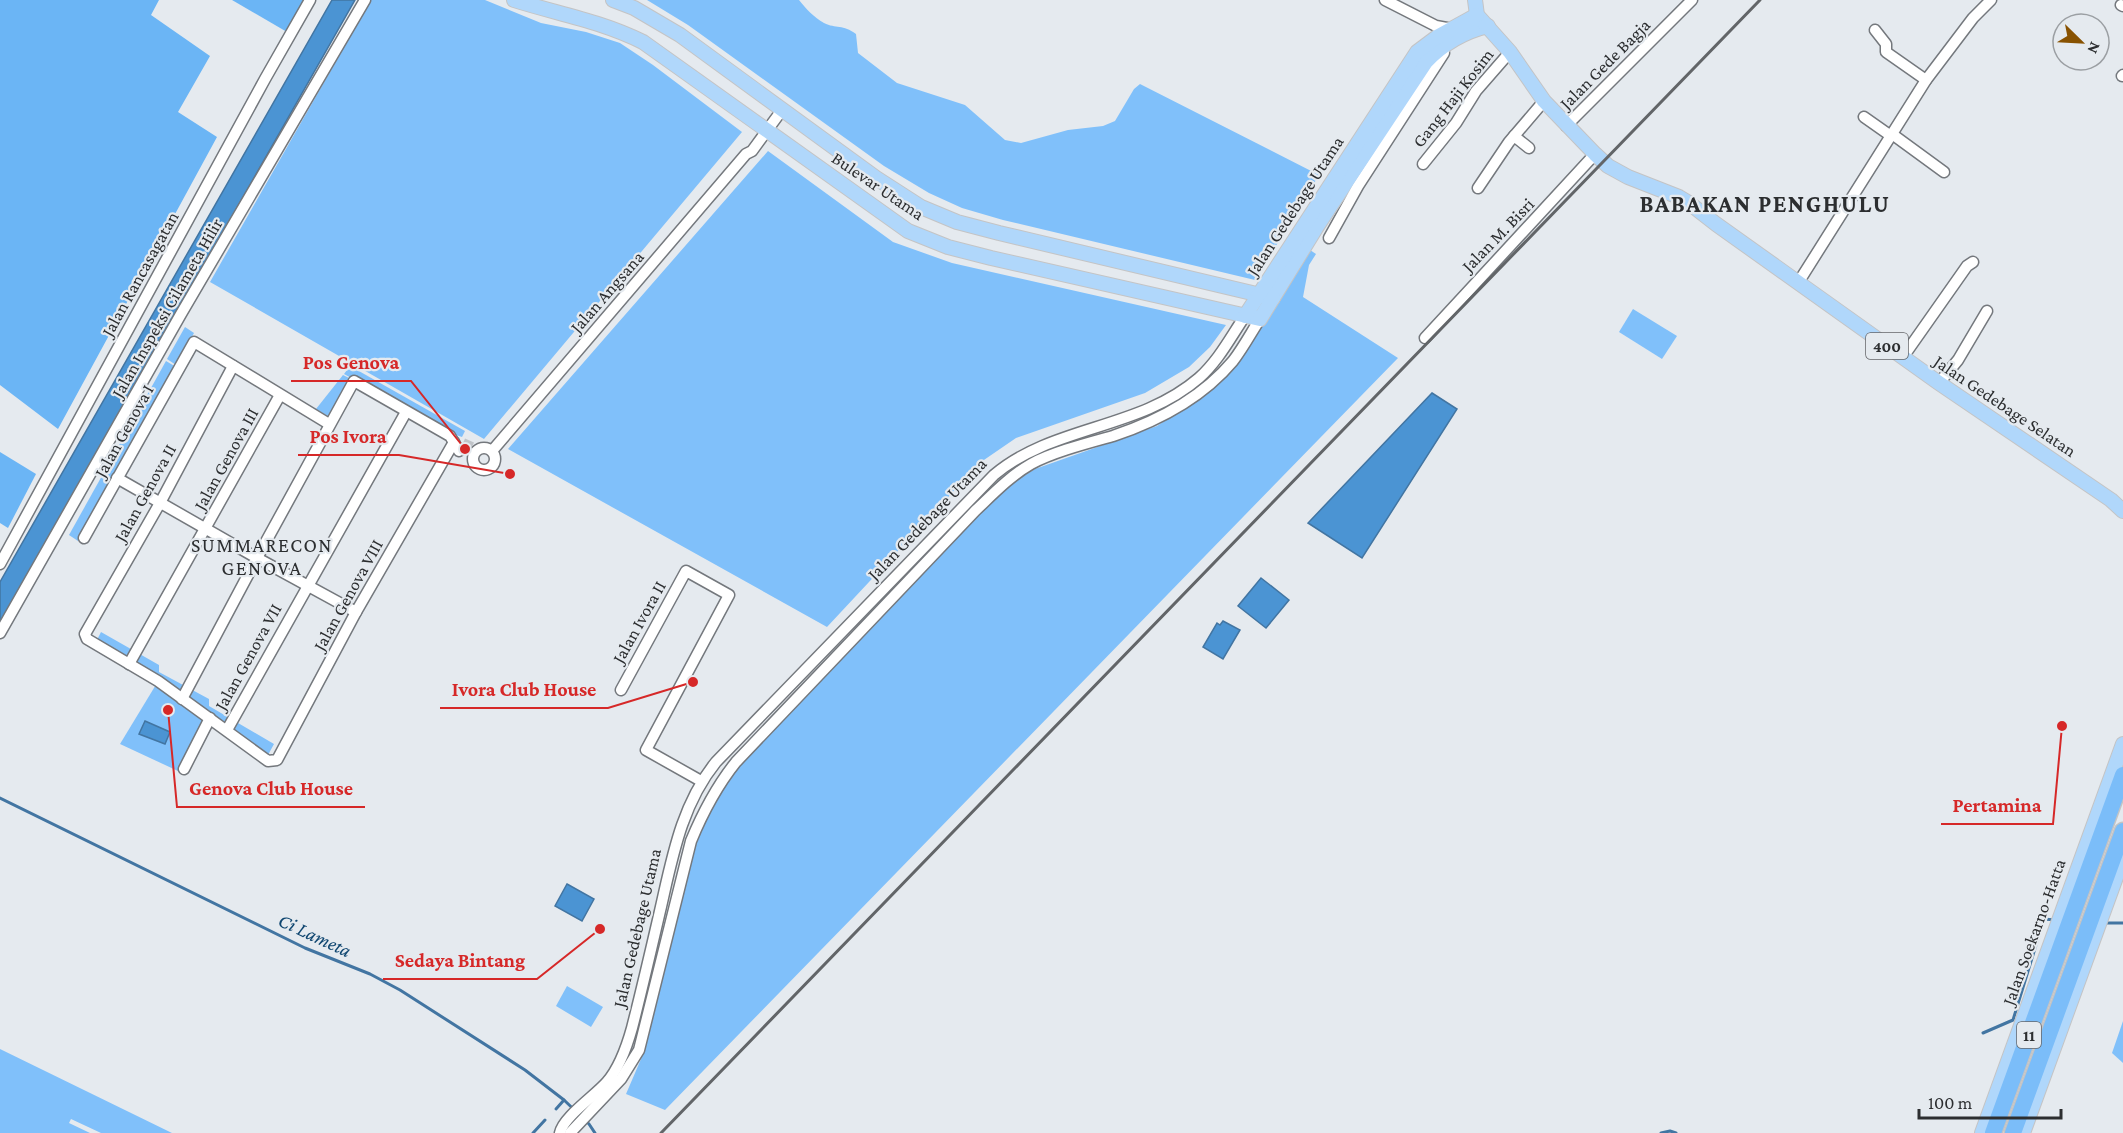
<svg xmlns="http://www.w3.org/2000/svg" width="2123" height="1133" font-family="'Crimson Pro',serif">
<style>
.green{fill:#80c0fa}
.forest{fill:#6bb5f5}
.water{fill:#4b94d3;stroke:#4275a2;stroke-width:1.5}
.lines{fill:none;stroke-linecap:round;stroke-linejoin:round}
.stream{stroke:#4275a2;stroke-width:3}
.minor-tunnel{stroke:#c0c4c9;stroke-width:10;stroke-dasharray:10 5;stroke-linecap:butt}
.minor-casing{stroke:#74787d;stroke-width:13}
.major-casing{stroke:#c4c4c5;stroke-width:16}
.highway-casing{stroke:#c4c4c5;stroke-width:19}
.minor{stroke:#fff;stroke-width:10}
.major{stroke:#b0d7fb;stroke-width:14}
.highway{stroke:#7bbdf9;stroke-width:16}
.rail{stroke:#626568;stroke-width:3}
.labels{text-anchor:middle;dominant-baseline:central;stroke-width:4.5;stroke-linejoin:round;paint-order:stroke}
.shield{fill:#e5eaef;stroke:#646669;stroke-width:1.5}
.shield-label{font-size:16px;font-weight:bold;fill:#2c2e30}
.street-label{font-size:18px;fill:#2c2e30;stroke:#e5eaef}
.neighbourhood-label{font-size:20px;letter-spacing:1.5px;fill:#2c2e30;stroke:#e5eaef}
.water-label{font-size:20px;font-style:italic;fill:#0f4670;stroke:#e5eaef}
.district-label{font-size:24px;font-weight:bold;letter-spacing:1.5px;fill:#2c2e30;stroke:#e5eaef}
.leader{fill:none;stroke:#d62828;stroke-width:2}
.callout-dot{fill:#d62828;stroke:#e5eaef;stroke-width:2}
.callout-label{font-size:20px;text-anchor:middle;font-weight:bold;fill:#d62828;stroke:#e5eaef;stroke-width:4.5;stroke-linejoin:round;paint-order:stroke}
</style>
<rect width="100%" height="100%" fill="#e5eaef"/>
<g class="green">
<path d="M371,0H485L541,23L586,32L620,43L653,65L742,132L484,439L210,282Z"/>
<path d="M647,0H799C806,9 814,17 824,23C836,29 843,24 856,34L858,53L897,83L965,105L1005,140L1021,143L1068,130L1103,126L1115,121L1134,89L1140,84L1319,175L1255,280L1003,220L962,208L929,193L884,166L688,25Z"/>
<path d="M768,151L893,242L952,263L1226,325L1210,347L1189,367L1145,393L1016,438L981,462L827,627L508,449Z"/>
<path d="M1310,250L1316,254L1309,265L1303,297L1398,358L665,1110L626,1094L644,1052L649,1034L696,843C707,813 720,791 740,766L1006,487L1035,469L1157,426L1210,391L1237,364Z"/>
<path d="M1633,309L1677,336L1662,359L1619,332Z"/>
<path d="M185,327L194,333L176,365L167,359Z"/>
<path d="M166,361L176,367L78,541L69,535Z"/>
<path d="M350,366L465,431L462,437L453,434L344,374Z"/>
<path d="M343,375L351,379L328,416L316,409Z"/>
<path d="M101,632L159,665V672L209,699V706L274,744L268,755L258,750L173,685L97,640Z"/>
<path d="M157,683L205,719L178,771L120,744Z"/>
<path d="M567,986L603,1007L591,1027L556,1006Z"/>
<path d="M2123,1021V1063L2112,1053Z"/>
<path d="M0,1049L172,1133H101L71,1119L69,1123L90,1133H0Z"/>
</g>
<g class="forest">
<path d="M0,0H159L151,15L210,56L178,112L217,137L58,429L0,385Z"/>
<path d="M232,0H305L287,32Z"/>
<path d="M0,452L36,474L8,528L0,523Z"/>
</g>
<g class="water">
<path d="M332,0H355L0,625V582Z"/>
<path d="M1432,393L1457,409L1362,558L1308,523Z"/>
<path d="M1261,578L1289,600L1266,628L1238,606Z"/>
<path d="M1223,621L1240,630L1223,659L1203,647L1217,623L1220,625Z"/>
<path d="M145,721L170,732L165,744L139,734Z"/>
<path d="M567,884L594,899L582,921L555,906Z"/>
</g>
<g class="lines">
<g class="stream">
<path d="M0,798L305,948L370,974L400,990L525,1070L564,1100L589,1124L595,1133"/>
<path d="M2104,923H2123"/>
<path d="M1983,1033L2013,1020L2044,919L2055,920"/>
<path d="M556,1109L564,1100"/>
<path d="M533,1133L545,1120"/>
<path d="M1661,1133L1670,1131L1676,1133"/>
</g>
<path class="minor-tunnel" d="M463,443L472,447"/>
<defs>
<g id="minor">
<path d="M1385,0L1436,26L1452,29"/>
<path d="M2121,5L2123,6"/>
<path d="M1875,30L1886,44V52L1926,80"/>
<path d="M2122,76L2123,75"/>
<path d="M1864,117L1891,136"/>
<path d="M1566,126L1692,0"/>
<path d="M1892,134L1944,172"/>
<path d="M1514,136L1529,148"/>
<path d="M1423,164L1456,123L1476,91L1510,52"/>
<path d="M1478,188L1509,142L1544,101"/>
<path d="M1329,238L1358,186L1444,53"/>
<path d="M1798,283L1926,80L1973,18L1991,0"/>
<path d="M1425,338L1595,154"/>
<path d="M1903,357L1967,266L1973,262"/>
<path d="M233,366L160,503L85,634L87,639L158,681L268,761L277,760L356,612L454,442"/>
<path d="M1939,383L1958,360L1987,311"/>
<circle cx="484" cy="459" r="11"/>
<path d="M492,451L746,154L752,151L782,110"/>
<path d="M117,478L257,558L356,612"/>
<path d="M84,538L194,342L329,424"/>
<path d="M0,564L265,79L310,0"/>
<path d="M0,633L181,314L365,0"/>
<path d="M129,664L280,395"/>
<path d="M621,690L686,571L729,595L646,750L701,781"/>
<path d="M182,699L257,558L354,381L450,436L459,451"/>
<path d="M227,730L406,412"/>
<path d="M184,769L210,718"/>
<path d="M560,1133C563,1117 596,1095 607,1082C620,1067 627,1046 632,1028C642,989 651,950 660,911C672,859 681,805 716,762L994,475C1053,425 1139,430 1199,378C1219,360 1230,338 1245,316"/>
<path d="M570,1133L621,1079L639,1050L691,841C703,812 716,787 736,762L975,511C992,495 1010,476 1031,464C1053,452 1088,443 1113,436C1158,421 1202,398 1233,361C1243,348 1251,333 1260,319"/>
</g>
<g id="major">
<path d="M514,0C558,14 601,21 643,42L908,231L948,247L991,258L1260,319L1316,228L1426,62C1443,44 1463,32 1488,26"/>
<path d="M613,0L634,8L680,35L876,178L921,207L957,222L999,233L1273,298"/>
<path d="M1475,0L1477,15L1510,52L1544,101L1595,154L1608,166L1628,177L1679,197L1689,203L1716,224L1939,383L2111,500L2123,511"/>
<path d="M1245,316L1417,52L1437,37L1477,15"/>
<path d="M1982,1133L2123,744"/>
<path d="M2023,1133L2123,858"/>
</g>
<g id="highway">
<path d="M1993,1133L2123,775"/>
<path d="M2013,1133L2123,831"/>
</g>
</defs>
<use href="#minor" class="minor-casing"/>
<use href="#major" class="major-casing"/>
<use href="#highway" class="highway-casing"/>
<use href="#minor" class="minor"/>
<use href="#major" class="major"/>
<use href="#highway" class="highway"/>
<path class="rail" d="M661,1133L1760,0"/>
</g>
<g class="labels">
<g class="shield">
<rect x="1866" y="333" width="42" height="26" rx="4.5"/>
<rect x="2017" y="1022" width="24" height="26" rx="4.5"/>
</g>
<g class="shield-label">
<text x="1887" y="346">400</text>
<text x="2029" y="1035">11</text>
</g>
<g class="street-label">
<text transform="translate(1605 64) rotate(-45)">Jalan Gede Bagja</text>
<text transform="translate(1453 98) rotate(-52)">Gang Haji Kosim</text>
<text transform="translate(878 186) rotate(34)">Bulevar Utama</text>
<text transform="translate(1295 206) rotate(-57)">Jalan Gedebage Utama</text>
<text transform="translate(1498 235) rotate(-46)">Jalan M. Bisri</text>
<text transform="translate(140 274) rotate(-61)">Jalan Rancasagatan</text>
<text transform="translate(607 292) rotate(-49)">Jalan Angsana</text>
<text transform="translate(167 308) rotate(-60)">Jalan Inspeksi Cilameta Hilir</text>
<text transform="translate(2005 406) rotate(34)">Jalan Gedebage Selatan</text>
<text transform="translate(124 431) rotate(-61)">Jalan Genova I</text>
<text transform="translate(226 459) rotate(-61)">Jalan Genova III</text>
<text transform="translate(145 493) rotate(-61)">Jalan Genova II</text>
<text transform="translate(927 519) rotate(-46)">Jalan Gedebage Utama</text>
<text transform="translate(348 595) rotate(-61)">Jalan Genova VIII</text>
<text transform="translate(639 622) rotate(-61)">Jalan Ivora II</text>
<text transform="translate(248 657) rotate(-61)">Jalan Genova VII</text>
<text transform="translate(637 928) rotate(-77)">Jalan Gedebage Utama</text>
<text transform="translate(2034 932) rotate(-70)">Jalan Soekarno-Hatta</text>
</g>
<g class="neighbourhood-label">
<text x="262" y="545">SUMMARECON<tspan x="262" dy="23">GENOVA</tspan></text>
</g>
<g class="water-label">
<text transform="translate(315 935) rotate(25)">Ci Lameta</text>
</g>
<g class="district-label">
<text x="1765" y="203">BABAKAN PENGHULU</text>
</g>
</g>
<path class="leader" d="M465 449L411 381H291M510 474L399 455H298M693 682L608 708H440M168 710L177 807H365M2062 726L2053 824H1941M600 929L537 979H383"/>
<g class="callout-dot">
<circle cx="465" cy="449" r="6"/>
<circle cx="510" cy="474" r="6"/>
<circle cx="693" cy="682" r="6"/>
<circle cx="168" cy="710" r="6"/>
<circle cx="2062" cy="726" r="6"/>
<circle cx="600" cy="929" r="6"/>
</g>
<g class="callout-label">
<text x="351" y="369">Pos Genova</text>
<text x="348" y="443">Pos Ivora</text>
<text x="524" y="696">Ivora Club House</text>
<text x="271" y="795">Genova Club House</text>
<text x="1997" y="812">Pertamina</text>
<text x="460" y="967">Sedaya Bintang</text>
</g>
<g transform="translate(2081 42) rotate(114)"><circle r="28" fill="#e5eaef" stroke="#9b9fa3" stroke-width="1.5"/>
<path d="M0-4.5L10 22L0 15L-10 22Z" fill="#885201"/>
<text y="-9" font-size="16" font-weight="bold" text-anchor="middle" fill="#2c2e30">N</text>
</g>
<path d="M1919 1109v9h142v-9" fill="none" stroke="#2c2e30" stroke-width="3"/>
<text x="1928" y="1109" font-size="18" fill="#2c2e30" stroke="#e5eaef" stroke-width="4.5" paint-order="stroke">100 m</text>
</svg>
